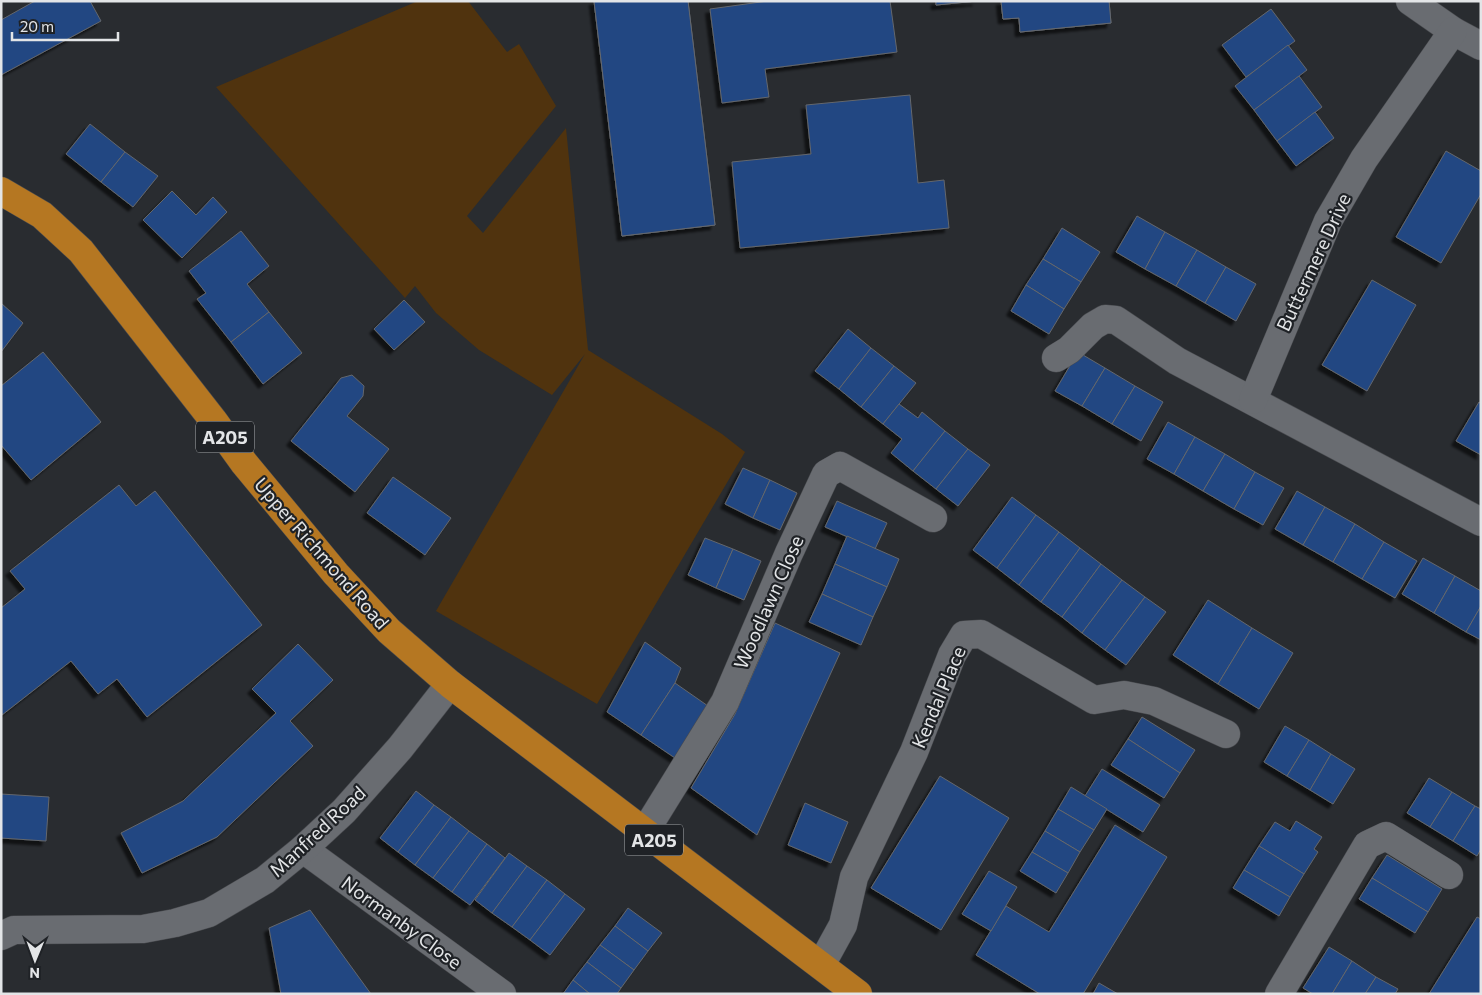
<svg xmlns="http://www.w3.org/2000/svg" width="1482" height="995" font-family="Commissioner,sans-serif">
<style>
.green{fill:#50330e}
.building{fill:#204682;stroke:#64676c;filter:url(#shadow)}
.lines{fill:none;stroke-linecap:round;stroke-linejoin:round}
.minor-casing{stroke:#484a4e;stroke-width:29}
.highway-casing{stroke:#484a4e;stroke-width:29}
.minor{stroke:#696c71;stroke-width:28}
.highway{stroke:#b57722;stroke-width:28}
.labels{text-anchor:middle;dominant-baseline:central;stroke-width:4.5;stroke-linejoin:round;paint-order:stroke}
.shield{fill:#1f2226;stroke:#a8aaad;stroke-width:1}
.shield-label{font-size:18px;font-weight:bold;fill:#e3e5e7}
.street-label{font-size:19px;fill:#e3e5e7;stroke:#1f2226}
</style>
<defs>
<filter id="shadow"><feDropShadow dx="-4.5" dy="4.5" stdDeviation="1" flood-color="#0009"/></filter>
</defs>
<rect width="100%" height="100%" fill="#292c30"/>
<path class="green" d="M418,1H468L507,52L519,44L556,106L467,216L483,233L566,128L588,350L722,434L745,452L597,704L436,611L585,354L552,395L479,350L436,313L415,286L405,298L216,87Z"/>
<g class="building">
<path d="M35,1H90L101,21L1,75V20Z"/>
<path d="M594,1H688L715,225L622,236Z"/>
<path d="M594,1H688L715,225L622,236Z"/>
<path d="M768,1H890L897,52L765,69L769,97L722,103L710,9Z"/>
<path d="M936,1H977L936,5Z"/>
<path d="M936,1H977L936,5Z"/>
<path d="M1001,1H1109L1111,23L1020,32L1019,18L1003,19Z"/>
<path d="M1001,1H1109L1111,23L1020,32L1019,18L1003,19Z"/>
<path d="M1271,9L1295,41L1246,77L1222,45Z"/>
<path d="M1288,45L1307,70L1254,110L1235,86Z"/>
<path d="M1299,76L1322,107L1277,141L1254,110Z"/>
<path d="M910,95L918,183L944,180L949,228L740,248L732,162L811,154L806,105Z"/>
<path d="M1315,112L1334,138L1296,166L1277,141Z"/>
<path d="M90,124L125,152L101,182L66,154Z"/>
<path d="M1446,151L1481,171V194L1441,263L1396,237Z"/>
<path d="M125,152L158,176L133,207L101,182Z"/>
<path d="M172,191L196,215L213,197L227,212L182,258L143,220Z"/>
<path d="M1137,216L1165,232L1145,269L1116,252Z"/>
<path d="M1062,228L1100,252L1081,282L1043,259Z"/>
<path d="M241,231L269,266L247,284L269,312L231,342L197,299L206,293L189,271Z"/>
<path d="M1165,232L1197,250L1176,286L1145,269Z"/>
<path d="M1197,250L1226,267L1205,303L1176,286Z"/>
<path d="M1043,259L1081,282L1064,309L1026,285Z"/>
<path d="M1226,267L1256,284L1236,321L1205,303Z"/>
<path d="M1372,280L1416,305L1367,391L1322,365Z"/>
<path d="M1026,285L1064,309L1049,334L1011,311Z"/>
<path d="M404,300L425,322L394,350L374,329Z"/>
<path d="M1,303L23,323L1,352Z"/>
<path d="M269,312L302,353L263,384L231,342Z"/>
<path d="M848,329L871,348L839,389L815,371Z"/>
<path d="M871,348L894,366L861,407L839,389Z"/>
<path d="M43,352L101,422L31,480L1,445V386Z"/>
<path d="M1078,352L1105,368L1082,406L1055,391Z"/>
<path d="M894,366L916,383L883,424L861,407Z"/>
<path d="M1105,368L1135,386L1112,424L1082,406Z"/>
<path d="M352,375L364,386L363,396L347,416L389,449L355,492L291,441L341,378Z"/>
<path d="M1135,386L1163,402L1141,441L1112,424Z"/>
<path d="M1479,402L1481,403V455L1456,441Z"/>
<path d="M899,404L918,418L922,412L945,431L913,471L891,453L902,439L883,424Z"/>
<path d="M1168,422L1195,437L1174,474L1147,459Z"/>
<path d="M945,431L968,449L936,489L913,471Z"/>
<path d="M1195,437L1225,454L1203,491L1174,474Z"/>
<path d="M968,449L990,465L958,506L936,489Z"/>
<path d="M1225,454L1255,472L1234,509L1203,491Z"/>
<path d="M743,468L770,480L753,518L725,504Z"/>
<path d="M1255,472L1284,488L1263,525L1234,509Z"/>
<path d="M393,477L451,518L425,555L367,513Z"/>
<path d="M770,480L797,493L780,530L753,518Z"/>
<path d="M119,485L136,506L155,491L262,625L147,717L117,679L98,694L71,661L2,715L1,608L25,589L10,571Z"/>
<path d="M1297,491L1325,507L1303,545L1275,529Z"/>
<path d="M1012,497L1036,515L997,568L973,550Z"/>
<path d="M837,501L887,523L875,549L825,527Z"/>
<path d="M1325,507L1355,524L1333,562L1303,545Z"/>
<path d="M1036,515L1059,532L1019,585L997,568Z"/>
<path d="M1355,524L1384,542L1362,579L1333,562Z"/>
<path d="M1059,532L1080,548L1041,602L1019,585Z"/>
<path d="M847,536L899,559L887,587L835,564Z"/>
<path d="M705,538L733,549L716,588L688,575Z"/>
<path d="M1384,542L1417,561L1395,598L1362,579Z"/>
<path d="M1080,548L1101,564L1062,617L1041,602Z"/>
<path d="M733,549L761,561L744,600L716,588Z"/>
<path d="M1423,558L1455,576L1434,613L1402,594Z"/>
<path d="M835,564L887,587L873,617L822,594Z"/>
<path d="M1101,564L1122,580L1082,633L1062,617Z"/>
<path d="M1455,576L1481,591V606L1466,632L1434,613Z"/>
<path d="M1122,580L1145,597L1105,650L1082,633Z"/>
<path d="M822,594L873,617L861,645L809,622Z"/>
<path d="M1145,597L1166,612L1126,665L1105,650Z"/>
<path d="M1208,600L1252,628L1218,684L1173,655Z"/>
<path d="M1481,606V640L1466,632Z"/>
<path d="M775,623L840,653L757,835L691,788L735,714Z"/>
<path d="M1252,628L1293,653L1259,709L1218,684Z"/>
<path d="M645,642L681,668L675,683L641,735L607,712Z"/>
<path d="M298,644L333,680L290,721L313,746L217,837L142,873L121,833L183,801L276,713L252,689Z"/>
<path d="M675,683L708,706L675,758L641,735Z"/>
<path d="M1142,717L1195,750L1180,773L1128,739Z"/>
<path d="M1285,726L1309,740L1287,776L1264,762Z"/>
<path d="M1128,739L1180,773L1164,798L1111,765Z"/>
<path d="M1309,740L1331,754L1310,790L1287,776Z"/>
<path d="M1331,754L1355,769L1333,804L1310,790Z"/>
<path d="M1102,769L1160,805L1143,832L1085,796Z"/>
<path d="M940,776L1009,818L941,930L871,888Z"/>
<path d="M1429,778L1452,792L1430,827L1407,813Z"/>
<path d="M1071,787L1107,809L1094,830L1058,809Z"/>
<path d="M416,791L434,805L398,852L380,838Z"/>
<path d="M1452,792L1475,806L1453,841L1430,827Z"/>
<path d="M1,794L49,797L46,841L1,838Z"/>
<path d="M805,803L848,822L831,863L788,845Z"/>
<path d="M434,805L451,817L415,865L398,852Z"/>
<path d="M1475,806L1481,809V849L1477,856L1453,841Z"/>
<path d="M1058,809L1094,830L1080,852L1045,831Z"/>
<path d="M451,817L469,831L433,878L415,865Z"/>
<path d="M1296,821L1322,837L1314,849L1318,852L1304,874L1259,846L1275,822L1290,831Z"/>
<path d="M1115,825L1167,857L1083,994H1040L976,955L1006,906L1049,932Z"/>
<path d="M469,831L487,844L452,892L433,878Z"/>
<path d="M1045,831L1080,852L1068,873L1032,852Z"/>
<path d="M487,844L505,858L470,905L452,892Z"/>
<path d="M1259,846L1304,874L1290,897L1244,870Z"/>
<path d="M1032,852L1068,873L1056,893L1020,871Z"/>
<path d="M509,853L527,866L492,913L475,900Z"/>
<path d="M1387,855L1442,889L1428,912L1372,878Z"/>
<path d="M527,866L547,880L512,927L492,913Z"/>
<path d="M1244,870L1290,897L1279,916L1233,888Z"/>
<path d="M989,871L1017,887L991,931L962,914Z"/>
<path d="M1372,878L1428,912L1415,933L1359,899Z"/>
<path d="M547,880L565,894L530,940L512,927Z"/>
<path d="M565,894L585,909L550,955L530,940Z"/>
<path d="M628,908L662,933L648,951L615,926Z"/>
<path d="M310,910L371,994H281L269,928Z"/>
<path d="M1477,917L1481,919V994H1429Z"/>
<path d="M615,926L648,951L634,970L600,945Z"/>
<path d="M600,945L634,970L621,988L587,962Z"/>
<path d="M1329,947L1352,961L1332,994H1313L1303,988Z"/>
<path d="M1352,961L1376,977L1365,994H1332Z"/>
<path d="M587,962L621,988L617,994H590L573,980Z"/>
<path d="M1376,977L1398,989L1395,994H1365Z"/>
<path d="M573,980L590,994H563Z"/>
<path d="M1099,983L1118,994H1093Z"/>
</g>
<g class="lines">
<defs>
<g id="minor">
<path d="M1410,1L1453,31L1481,46"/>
<path d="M1056,358L1069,350L1093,326L1105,319L1116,320L1177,361L1481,522"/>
<path d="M1253,400L1328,221L1364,159L1453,31"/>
<path d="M644,833L725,702L789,553L826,474L840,466L933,518"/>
<path d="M303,849L502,994"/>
<path d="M1,936L14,930L143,929L175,923L209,913L265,880L303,849L344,811L400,748L450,684"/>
<path d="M821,965L843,925L854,877L914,752L952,655L964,635L981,634L1094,700L1124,695L1154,701L1226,734"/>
<path d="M1279,994L1367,845L1386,836L1449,875"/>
</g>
<path id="highway" d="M1,191L42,215L81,251L213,420L244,463L336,574L389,631L450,684L858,994"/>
</defs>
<use href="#minor" class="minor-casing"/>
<use href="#highway" class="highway-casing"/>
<use href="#minor" class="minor"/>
<use href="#highway" class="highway"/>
</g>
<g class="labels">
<g class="shield">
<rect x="196" y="421.5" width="58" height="31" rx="4"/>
<rect x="625" y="824.5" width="58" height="31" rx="4"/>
</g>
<g class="shield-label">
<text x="225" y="437">A205</text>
<text x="654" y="840">A205</text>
</g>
<g class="street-label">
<text transform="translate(1313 262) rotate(-65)">Buttermere Drive</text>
<text transform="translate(322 553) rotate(49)">Upper Richmond Road</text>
<text transform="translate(768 602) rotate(-66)">Woodlawn Close</text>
<text transform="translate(938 697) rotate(-67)">Kendal Place</text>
<text transform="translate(317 831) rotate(-43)">Manfred Road</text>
<text transform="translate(402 922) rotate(36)">Normanby Close</text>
</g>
</g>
<rect width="1482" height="995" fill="none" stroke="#e3e5e7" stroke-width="5"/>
<g transform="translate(35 960) rotate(181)" stroke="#1f2226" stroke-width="4" paint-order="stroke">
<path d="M0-4L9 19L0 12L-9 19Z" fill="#e3e5e7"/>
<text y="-8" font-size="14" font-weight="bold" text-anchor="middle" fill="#e3e5e7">N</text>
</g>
<path d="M12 32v8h106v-8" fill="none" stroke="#e3e5e7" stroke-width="2.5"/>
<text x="20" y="32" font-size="15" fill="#e3e5e7" stroke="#1f2226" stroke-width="4" paint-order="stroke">20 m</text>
</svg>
